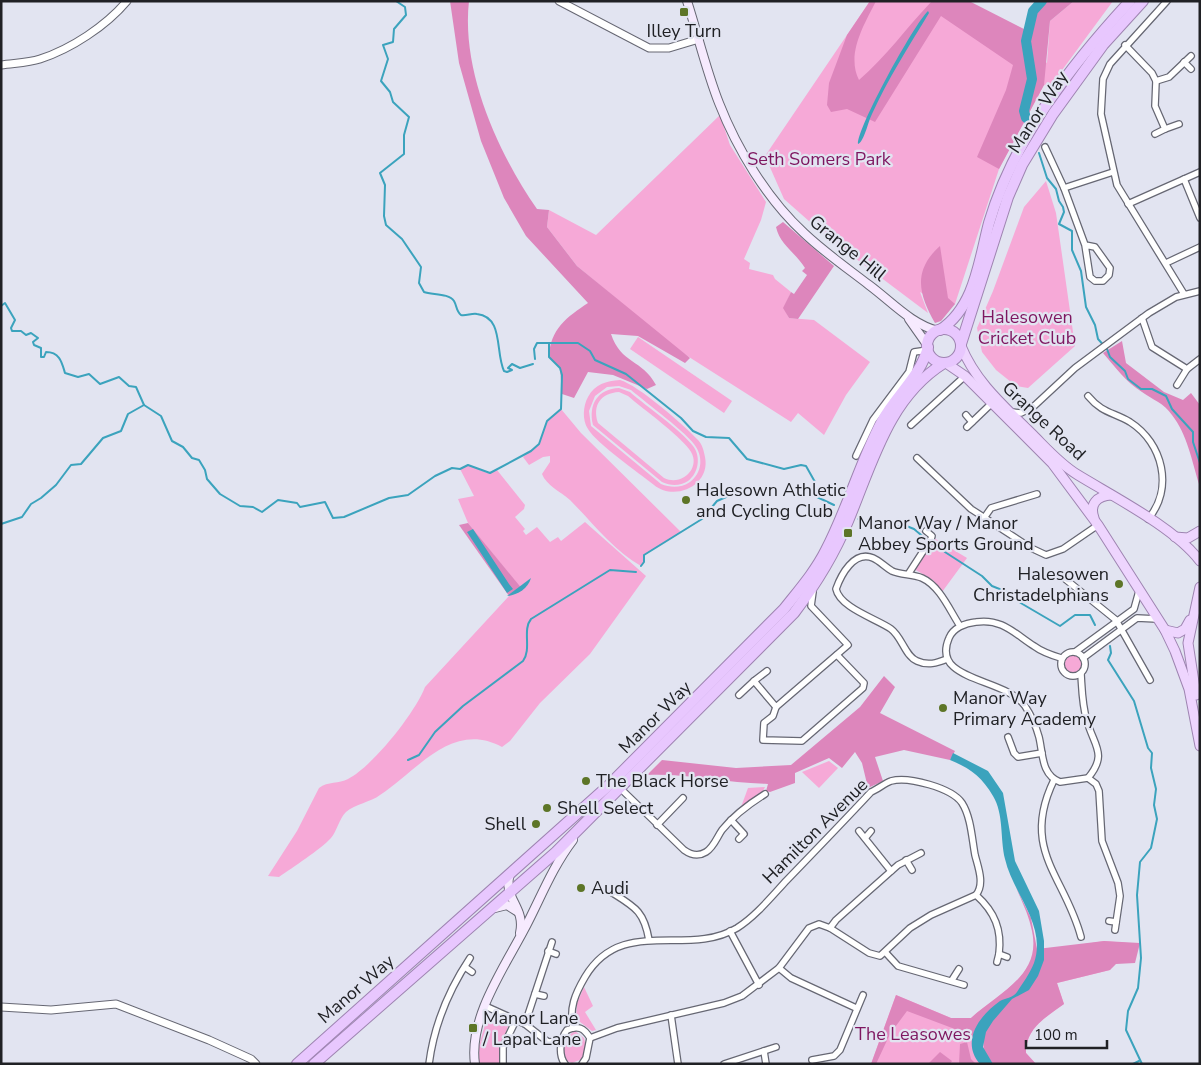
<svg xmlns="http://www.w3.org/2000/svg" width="1201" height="1065" font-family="'Nunito Sans',sans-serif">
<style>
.green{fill:#f6a9d7;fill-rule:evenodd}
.forest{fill:#dd86bc}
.water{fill:#3ba3bd}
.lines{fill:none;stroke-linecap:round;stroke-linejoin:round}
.stream{stroke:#3ba3bd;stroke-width:2}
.river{stroke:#3ba3bd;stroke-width:10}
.minor-casing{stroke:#666773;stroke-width:8}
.tertiary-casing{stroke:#666773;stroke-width:9}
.secondary-casing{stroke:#666773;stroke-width:10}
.primary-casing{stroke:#9e84b1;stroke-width:11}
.trunk-casing{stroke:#9e84b1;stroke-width:12}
.minor{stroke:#fff;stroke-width:5.5}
.tertiary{stroke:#fff;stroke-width:7}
.secondary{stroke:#f6eafe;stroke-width:8}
.primary{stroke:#eed5fe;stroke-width:9}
.trunk{stroke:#e8c7fe;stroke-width:10}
.poi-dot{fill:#5d7527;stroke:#e2e4f1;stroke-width:2}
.labels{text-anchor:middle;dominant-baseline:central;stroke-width:4.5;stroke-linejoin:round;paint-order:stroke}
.poi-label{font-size:18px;fill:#202125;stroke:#e2e4f1;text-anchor:start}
.street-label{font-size:18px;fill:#202125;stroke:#e2e4f1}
.park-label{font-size:18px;fill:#7e1660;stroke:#e2e4f1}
</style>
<rect width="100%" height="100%" fill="#e2e4f1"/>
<g class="green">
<path d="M870,1H969L1047,63L1050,21L1074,1H1113L1057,77L1049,87L1044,85L999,169L955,304L947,308L920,292L928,313L827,237L784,199L765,156Z"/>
<path d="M720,115L730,145L766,202L761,220L744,259L750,263L749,269L773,275L775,279L791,292L784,308L789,318L814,320L870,362L846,395L824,435L798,413L791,422L678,350L577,266L547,227L549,210L596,235Z"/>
<path d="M1046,181L1056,213L1075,346L1028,388L1016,386L996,370L982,352L977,328L993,291L1024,207Z"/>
<path d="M638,337L732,401L724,413L630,349Z"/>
<path d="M620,380C638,385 684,425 698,440C702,444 704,451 705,457C711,485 675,502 654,485C639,473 596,443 588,429C582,420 583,406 588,397C595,384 606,381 620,380ZM619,386L631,390C645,402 689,434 696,447C703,458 702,473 690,482C681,488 671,488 661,484L591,426L589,411L595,396L607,387Z"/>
<path d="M619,388L630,392C647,407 680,429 693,446C701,456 699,473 688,481C680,486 671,486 662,482L593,425C588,404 598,389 619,388ZM619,392L628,396C643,409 678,434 689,449C703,466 683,487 664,478L598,423C592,405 601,393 619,392Z"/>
<path d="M561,409L581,433L681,532L644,555V562L641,566C614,551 592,522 570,500C561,492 546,485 542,474L550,462V456L543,457L529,465L523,457L539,444L547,421Z"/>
<path d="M468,465L487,473L497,470L525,505L524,509L515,517L525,529L523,531L526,535L537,527L550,542L558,537L561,541L585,522L646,576L590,654L540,703L510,741L502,747C452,720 417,771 380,795C371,802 355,804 346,812C339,819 337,831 331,838C320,850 293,867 279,877L268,876L297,831L319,788C328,781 339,784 348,779C373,766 415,713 425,687L509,596L522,590L468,523L458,499L474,496L460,469Z"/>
<path d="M934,538L967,558L942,592L933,580L914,569Z"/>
<circle cx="1073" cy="664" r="10"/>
<path d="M829,761L838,768L819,788L802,772Z"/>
<path d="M765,787L762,793L741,807L748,788Z"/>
<path d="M1104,941L1128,943L1114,957L1110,970L1057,983L1064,1004C1045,1018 1026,1028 1026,1053L1036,1064H871L896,995L951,1018H971C991,1000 1032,978 1034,949H1054Z"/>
<path d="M584,987L593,1006L585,1012L596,1030L592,1031L576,1019L577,1003Z"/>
<path d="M488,1014L504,1020L508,1026L500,1050V1064H479V1046Z"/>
<path d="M575,1031L584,1038L586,1047L582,1059L572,1063L567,1061C561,1050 564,1037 575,1031Z"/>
</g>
<g class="forest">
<path d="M450,1H469C461,71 498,153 537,209L549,210L547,227L577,266L690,358L685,363L638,336L611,334C621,364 642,359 656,385L647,389L613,375L588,372L574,398L562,394L560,368L549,357C550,329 567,317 588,303L526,236L504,198L481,141L459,63Z"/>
<path d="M870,1H876C864,25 846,54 859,80C886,57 907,27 932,1H969L1026,30L1032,9L1037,1H1074L1050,21L1044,85L999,169L977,157L1006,90L1013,65L941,16L875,122L847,109L831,112L827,105L829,83L847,35Z"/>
<path d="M783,222L834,266L798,319L789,318L783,308L791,292L794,294L807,275L802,271L805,268C796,253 780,245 776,227Z"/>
<path d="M940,246L948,298L955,304L941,321L935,323C919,295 912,271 940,246Z"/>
<path d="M1122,341L1126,363L1164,392L1183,400L1191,393L1200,405L1199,484C1192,461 1187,434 1172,415C1164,403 1153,400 1142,392C1126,382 1115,367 1103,353Z"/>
<path d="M468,523L523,590L509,596L459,525Z"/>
<path d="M884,676L895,687L880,713L955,751L950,760L904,750L875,757L883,781L868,788L862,763L855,752L842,768L829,758L795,773V783L770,792L766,791L768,784C728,783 685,773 647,775L662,760L736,768L791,765L860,707Z"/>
<path d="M1016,887L1031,918L1037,949L1104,941L1140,943L1135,963L1116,964L1110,970L1057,983L1064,1004C1045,1018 1026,1028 1026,1053L1036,1064H993L984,1051V1040L907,1011L890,1034L876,1064H871L896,995L951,1018H971C1001,991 1044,974 1031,927C1028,913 1021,900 1016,887Z"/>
<path d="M967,1042L971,1059L976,1064H959L960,1044Z"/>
<path d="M940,1052L952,1061L950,1064H928Z"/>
</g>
<g class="water">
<path d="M928,11L929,13C909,46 888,79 872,114C868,122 864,142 858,144C857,128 914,24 928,11Z"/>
<path d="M473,529L509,584L513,589L507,593L467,532Z"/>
<path d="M531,578C528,589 517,595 507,596Z"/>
<path d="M953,753L988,771L1003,793L1015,861L1039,911L1044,941V960L1038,976L1029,990L1012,999L993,1021L986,1032L983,1047L993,1064H980C960,1041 980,1015 1000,1001C1005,998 1013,998 1017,992C1023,983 1030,973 1034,963C1047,925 1013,894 1005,859C1000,839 1004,814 993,796C982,777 970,768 950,760Z"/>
</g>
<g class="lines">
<g class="stream">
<path d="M396,1L405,7L406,15L394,29L393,42L383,45L388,59L381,81L390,92L393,102L409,117L404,135V154L380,173L385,185L384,216L386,225L402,239L421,267L419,283L424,292C432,295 449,293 454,301C457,306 456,311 461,315C466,316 472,313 477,314C504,317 495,352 504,371L507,372L512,370L508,368L512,364L520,368L533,364"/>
<path d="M1039,153L1047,178L1056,189L1059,201L1063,207L1064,212L1059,224L1072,231V250L1081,271L1086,307L1095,325L1098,339L1107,349L1110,357L1125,371L1128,379L1141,389H1152L1166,396L1172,409L1193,432V442L1200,463"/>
<path d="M1,306L5,303L15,320L11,328L12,331H21L26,335L31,333L38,338L33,342L34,345L41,348V357H44L46,352C60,352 62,363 65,373L78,377L89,374L100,384L119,377L129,386L136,387L144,405"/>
<path d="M535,359L534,349L537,343H578L590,351L595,360L626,374L681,418L693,431L706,437L729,438L747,459L784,469L801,465L806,466L815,482L817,497L834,505"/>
<path d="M144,405L161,416L172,441L183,447L192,458L199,460L205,470L207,479L220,494L240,506L253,507L262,512L278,500L297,503L300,507L325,502L333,518L344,517L389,498L408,495L435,476L452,468L460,469L468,465L490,473L531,451L539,444L547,421L561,409L562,375L560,368L549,357V344"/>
<path d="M858,519L884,529L904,525L914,529L927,540"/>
<path d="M1,524L22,517L31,504L41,498L56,485L71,465L81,464L103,438L121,431L128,414L144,405"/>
<path d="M931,543L982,576L992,586L1007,592L1019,602L1060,626L1075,615H1090L1095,625"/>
<path d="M641,566L644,562V555L702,519L717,501L742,490"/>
<path d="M1110,646L1111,653L1108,660L1134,701L1148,748L1152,753L1151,768L1156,789L1154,805L1157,819L1151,848L1140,862L1137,895L1141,958L1138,988L1128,1011L1126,1030L1142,1064"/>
<path d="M408,760L419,755L435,732L463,706L523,661C532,649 522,630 531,619L610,570L636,572"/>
<path d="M1133,1064L1139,1061"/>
</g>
<path class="river" d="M1026,118L1024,111L1032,79L1026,41L1033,11L1042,1"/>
<defs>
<g id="minor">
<path d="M1167,1L1110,64L1103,79L1101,114L1117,185L1184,294"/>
<path d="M1125,45L1152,73L1156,81L1155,106L1165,129L1155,134"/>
<path d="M1184,62L1191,69"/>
<path d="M1156,81L1169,77L1191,56"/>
<path d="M1165,129L1179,124"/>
<path d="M1045,147L1064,188L1085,245L1095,247L1110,268L1109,275L1103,281H1095L1090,277L1085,245"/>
<path d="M1184,179L1200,218"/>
<path d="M1064,188L1113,172"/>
<path d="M1128,204L1200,172"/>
<path d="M1166,263L1200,247"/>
<path d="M1142,318L1152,347L1187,369L1200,359"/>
<path d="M1177,385L1187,369"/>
<path d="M1088,396C1102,413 1113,412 1130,422C1163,443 1174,489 1148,519"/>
<path d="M1012,412L1021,413L1033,407L1075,368L1149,313L1176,297L1200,291"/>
<path d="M966,415L972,422"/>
<path d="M911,425L965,376"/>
<path d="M967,427L991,404"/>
<path d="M856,456L873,420L909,372L914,352L928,350"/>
<path d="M917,458L971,509L1031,548L1046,555L1063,549L1098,525"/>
<path d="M984,518L991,508L1037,494"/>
<path d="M909,573L931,539L932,536L926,531"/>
<path d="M1059,574L1116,620L1150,680"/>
<circle cx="1073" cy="664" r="12"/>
<path d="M1075,652L1134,609L1139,591"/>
<path d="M1061,658C1051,655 1042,652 1034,646C1015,634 1002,618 976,622C965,623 953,628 949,638C930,682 1005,677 1025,706C1031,715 1036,726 1039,737C1043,753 1041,775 1060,782L1088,778C1108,754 1094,746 1087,721C1082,705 1082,689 1081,674"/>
<path d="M1083,658L1137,618L1157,619"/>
<path d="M947,659C937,663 928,666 917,661C905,656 902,637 891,629C877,619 840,608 836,589C841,575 854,550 873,558C880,561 885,567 892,571C901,575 912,574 922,578C940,586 950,611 960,626"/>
<path d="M767,671L754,681L776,707L848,645L811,606L813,592"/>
<path d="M739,695L754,681"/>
<path d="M776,707L773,716L764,723L763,740L802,741L863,688L864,683L837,655"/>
<path d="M1008,737L1014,753L1018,757L1042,753"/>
<path d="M1088,778L1096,784L1099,791L1102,841L1118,883L1120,896L1115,930"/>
<path d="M1054,780C1020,850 1065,876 1081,937"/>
<path d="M620,788L684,850C691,855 698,857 706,852C714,847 717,837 722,830C734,815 749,804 765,794"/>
<path d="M731,820L744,834L739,839"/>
<path d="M657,825L683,798"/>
<path d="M859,831L891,871"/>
<path d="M866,837L871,831"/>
<path d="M906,860L912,870"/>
<path d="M611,892C635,907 644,911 649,940"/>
<path d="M976,895C995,912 1002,930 999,954"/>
<path d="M1109,921L1116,922"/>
<path d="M730,931L759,985"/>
<path d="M548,951L556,954"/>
<path d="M886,953L898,966L964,985"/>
<path d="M997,962L999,954L1007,957"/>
<path d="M465,967L472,972"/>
<path d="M779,968L791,978L856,1008"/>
<path d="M952,980L959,969"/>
<path d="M535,994L544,996"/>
<path d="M485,1006L525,1024L548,1042L562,1041"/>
<path d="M671,1015L678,1064"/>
<path d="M525,1024L552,942"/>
<path d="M573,1028C569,1008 575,994 585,977C622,915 687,958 737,928C756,916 772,896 787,880C815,851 843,822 871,792C878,789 885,783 891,781C908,776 952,788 962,803C971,817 972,839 975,855C978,867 985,884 976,895L931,915L910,928L880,956L869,953L830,928"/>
<path d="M590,1038L617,1028L724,1003L742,996L779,968L809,928L819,924L830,928L836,920L898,865L921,853"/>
<path d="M764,1051L766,1064"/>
<path d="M812,1060L834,1056L840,1050L863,995"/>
<path d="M429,1064C434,1025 448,991 470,958"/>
<path d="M503,1064V1047L516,1020"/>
<path d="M565,1064C558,1055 560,1039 567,1030C578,1025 584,1028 590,1038L586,1058L582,1064"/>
<path d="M724,1064L776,1047"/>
</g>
<g id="tertiary">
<path d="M559,1L649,48H669L699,39"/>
<path d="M1,65C14,63 28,63 40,59C71,49 106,26 127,1"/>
<path d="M1,1007L51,1010L116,1004L209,1040L251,1059L256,1064"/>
</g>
<g id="secondary">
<path d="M687,1C698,35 706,70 719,103C737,149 767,199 804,233C824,252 847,268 869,285C892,302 911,324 938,331"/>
<path d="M909,319L928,346"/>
<path d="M510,874C502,898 526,907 520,933"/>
<path d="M495,908L507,905L518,912"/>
<path d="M475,1064C468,1015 509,961 529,920C543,892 554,865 573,840"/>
</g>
<g id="primary">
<path d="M961,346C976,383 1005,407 1033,435C1047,449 1061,465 1078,475C1114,497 1175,528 1200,561"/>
<path d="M946,363L965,376L1052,463L1098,525L1165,630L1175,651L1189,689L1200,746"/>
<path d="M1094,518C1089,504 1097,496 1111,495"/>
<path d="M1175,537L1188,538L1200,531"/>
<path d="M1165,630L1178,633L1185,629L1190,620"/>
<path d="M1196,695L1188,643L1200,587"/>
</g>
<g id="trunk">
<circle cx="944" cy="346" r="17"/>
<path d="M940,330C975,307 979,261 989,223C1014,138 1071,65 1130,1"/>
<path d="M961,344L1008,197L1022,165L1053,114L1103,45L1143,1"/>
<path d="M297,1064L608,786L784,609C799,590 815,572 826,550C848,508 860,462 882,421C896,395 921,376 928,347"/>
<path d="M314,1064L556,852L794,613C816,584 834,555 848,521C872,464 888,398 944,363"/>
</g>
</defs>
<use href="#minor" class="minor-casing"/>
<use href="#tertiary" class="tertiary-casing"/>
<use href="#secondary" class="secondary-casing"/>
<use href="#primary" class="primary-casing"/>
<use href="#trunk" class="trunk-casing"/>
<use href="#minor" class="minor"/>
<use href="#tertiary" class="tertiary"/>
<use href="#secondary" class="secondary"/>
<use href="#primary" class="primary"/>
<use href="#trunk" class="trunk"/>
</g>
<g class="poi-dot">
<rect x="679" y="7" width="10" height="10" rx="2.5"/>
<circle cx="686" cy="500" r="5"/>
<rect x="843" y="528" width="10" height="10" rx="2.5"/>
<circle cx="1119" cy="584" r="5"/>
<circle cx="943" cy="708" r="5"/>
<circle cx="586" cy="781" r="5"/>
<circle cx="547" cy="808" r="5"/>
<circle cx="536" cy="824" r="5"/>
<circle cx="581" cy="888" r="5"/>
<rect x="468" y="1023" width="10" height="10" rx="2.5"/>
</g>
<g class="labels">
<g class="poi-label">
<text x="684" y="31" text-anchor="middle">Illey Turn</text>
<text x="696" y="490">Halesown Athletic<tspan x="696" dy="21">and Cycling Club</tspan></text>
<text x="858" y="523">Manor Way / Manor<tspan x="858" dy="21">Abbey Sports Ground</tspan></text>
<text x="1109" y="574" text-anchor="end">Halesowen<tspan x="1109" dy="21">Christadelphians</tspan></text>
<text x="953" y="698">Manor Way<tspan x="953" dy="21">Primary Academy</tspan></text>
<text x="596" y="781">The Black Horse</text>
<text x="557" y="808">Shell Select</text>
<text x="526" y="824" text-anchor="end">Shell</text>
<text x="591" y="888">Audi</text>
<text x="483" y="1018">Manor Lane<tspan x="483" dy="21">/ Lapal Lane</tspan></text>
</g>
<g class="street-label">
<text transform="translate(1038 112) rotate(-57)">Manor Way</text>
<text transform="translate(848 248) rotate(39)">Grange Hill</text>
<text transform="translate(1044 421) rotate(43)">Grange Road</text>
<text transform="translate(655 717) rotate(-45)">Manor Way</text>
<text transform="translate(815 831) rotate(-45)">Hamilton Avenue</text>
<text transform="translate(356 989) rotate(-41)">Manor Way</text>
</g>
<g class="park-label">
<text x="819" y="159">Seth Somers Park</text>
<text x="1027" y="317">Halesowen<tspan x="1027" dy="21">Cricket Club</tspan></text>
<text x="913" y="1034">The Leasowes</text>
</g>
</g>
<rect width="1201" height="1065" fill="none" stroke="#202125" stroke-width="5"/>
<path d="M1026 1040v8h81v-8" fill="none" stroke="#202125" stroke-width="2.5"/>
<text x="1034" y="1040" font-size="15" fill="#202125" stroke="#e2e4f1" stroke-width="4" paint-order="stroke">100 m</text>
</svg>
